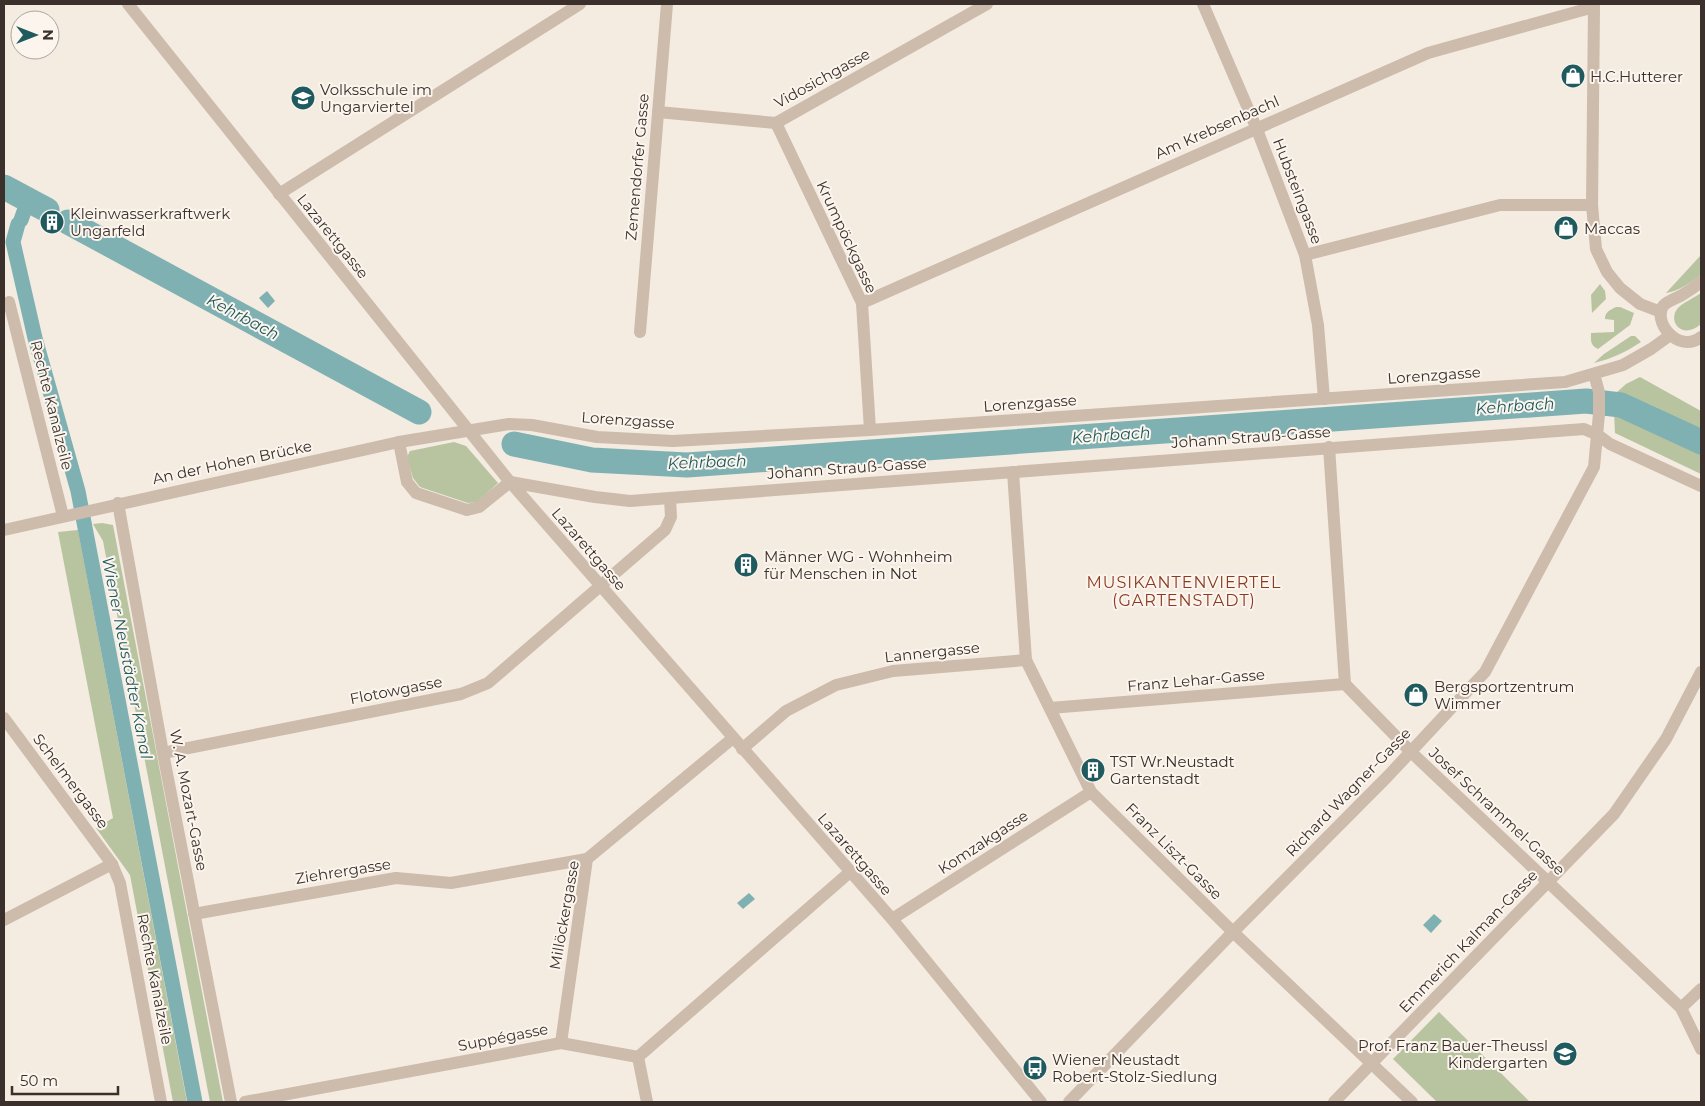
<svg xmlns="http://www.w3.org/2000/svg" width="1705" height="1106" font-family="Montserrat,sans-serif">
<style>
.green{fill:#b8c4a0}
.water{fill:#7fb0b2}
.lines{fill:none;stroke-linecap:round;stroke-linejoin:round}
.canal{stroke:#7fb0b2;stroke-width:15}
.river{stroke:#7fb0b2;stroke-width:25}
.minor{stroke:#cdbbac;stroke-width:12}
.labels{text-anchor:middle;dominant-baseline:central;stroke-width:4;stroke-linejoin:round;paint-order:stroke}
.poi-label{font-size:15px;fill:#3b302b;stroke:#fbf5ee;text-anchor:start}
.street-label{font-size:15px;fill:#3b302b;stroke:#fbf5ee}
.water-label{font-size:16px;font-style:italic;fill:#1f5a5e;stroke:#fbf5ee}
.neighbourhood-label{font-size:16px;letter-spacing:1px;fill:#8c3b22;stroke:#fbf5ee}
</style>
<rect width="100%" height="100%" fill="#f4ebe1"/>
<g class="green">
<path d="M1701,255V275C1690,283 1679,291 1666,293Z"/>
<path d="M1600,284L1605,291L1606,299L1592,313L1591,295Z"/>
<path d="M1701,293V324C1681,341 1667,320 1678,308C1684,302 1694,298 1701,293Z"/>
<path d="M1616,307H1620L1634,313L1630,325L1598,349C1590,345 1591,341 1591,333L1614,332V320L1605,319C1605,312 1610,310 1616,307Z"/>
<path d="M1631,336H1635L1641,342C1626,352 1611,359 1594,363L1604,354Z"/>
<path d="M1640,377L1701,411V432L1616,393L1626,384Z"/>
<path d="M1614,412L1701,453V474L1615,433Z"/>
<path d="M454,442L466,446L498,483L477,502L468,503L420,487L413,478L407,457L410,451Z"/>
<path d="M102,523L113,525L223,1102H210L103,541L93,524Z"/>
<path d="M78,530L187,1102H173L130,875L96,828L113,818L58,532Z"/>
<path d="M1439,1012L1530,1102H1437L1393,1059Z"/>
</g>
<g class="water">
<path d="M267,291L275,301L268,308L259,298Z"/>
<path d="M749,893L755,899L743,909L737,903Z"/>
<path d="M1434,914L1442,921L1431,933L1423,925Z"/>
</g>
<g class="lines">
<g class="canal">
<path d="M21,220L28,200"/>
<path d="M18,224L13,242L35,338L78,491L195,1102"/>
</g>
<g class="river">
<path d="M4,187L47,210"/>
<path d="M68,222L419,412"/>
<path d="M514,444L592,460L687,465L1586,401L1621,405L1701,442"/>
</g>
<g class="minor">
<path d="M128,4L510,482L892,919L1041,1102"/>
<path d="M1203,4L1256,127L1305,255L1318,325L1324,399"/>
<path d="M1593,4L1594,7L1592,205L1596,249L1607,272L1620,288L1640,304L1661,312"/>
<path d="M658,112L776,123L987,4"/>
<path d="M776,123L862,303L870,430"/>
<path d="M279,194L580,4"/>
<path d="M1305,255L1500,205H1592"/>
<path d="M1701,282C1695,287 1689,291 1682,295C1677,298 1668,301 1664,305C1651,320 1678,355 1701,337"/>
<path d="M9,302L63,516"/>
<path d="M862,303L1428,53L1594,7"/>
<path d="M640,332L667,4"/>
<path d="M399,442L407,482L416,493L467,510L479,507L510,482L595,497L630,501L1584,429L1598,435L1610,444L1701,486"/>
<path d="M1329,447L1345,684L1411,752L1681,1008L1701,1049"/>
<path d="M1013,472L1026,660L1091,792L1233,932L1412,1102"/>
<path d="M118,503L163,753L231,1102"/>
<path d="M4,530L399,442L509,424L532,425L597,437L673,441L870,430L1565,382L1623,365L1651,349L1669,336"/>
<path d="M1050,708L1345,684"/>
<path d="M4,718L112,864L120,883L161,1102"/>
<path d="M742,749L786,711L836,685L893,671L1026,660"/>
<path d="M163,753L461,694L488,683L665,530L671,517L670,498"/>
<path d="M194,914L396,878L451,883L587,859"/>
<path d="M892,919L1091,792"/>
<path d="M4,920L112,864"/>
<path d="M1681,1008L1701,989"/>
<path d="M561,1043L587,859L733,738"/>
<path d="M638,1057L647,1102"/>
<path d="M245,1102L561,1043L638,1057L850,872"/>
<path d="M1069,1102L1233,932L1388,776L1485,672L1594,467L1599,414V392L1594,374"/>
<path d="M1334,1102L1614,814L1666,739L1701,672"/>
</g>
</g>
<defs>
<symbol id="shop-disc" viewBox="-11 -11 22 22"><circle r="9.5" fill="#1f5a5e" stroke="#fbf5ee"/><path d="M-5-2.5h2.3a2.7 3.5 0 0 1 5.4 0H5L5.5 6h-11ZM-1.5-2.5h3a1.5 2.3 0 0 0-3 0Z" fill="#fff"/></symbol>
<symbol id="school-disc" viewBox="-11 -11 22 22"><circle r="9.5" fill="#1f5a5e" stroke="#fbf5ee"/><path d="M0-5L7-2L0 1L-7-2ZM-4 1L0 2.5L4 1V4Q0 6-4 4Z" fill="#fff"/></symbol>
<symbol id="building-disc" viewBox="-11 -11 22 22"><circle r="9.5" fill="#1f5a5e" stroke="#fbf5ee"/><path d="M-4-6H4V6H1V3H-1V6H-4ZM-2.5-4.3h1.7v1.8h-1.7ZM.8-4.3h1.7v1.8H.8ZM-2.5-1h1.7V.8h-1.7ZM.8-1h1.7V.8H.8Z" fill="#fff"/></symbol>
<symbol id="bus-disc" viewBox="-11 -11 22 22"><circle r="9.5" fill="#1f5a5e" stroke="#fbf5ee"/><path d="M-5-6H5V4H4V6H2V4H-2V6H-4V4H-5ZM-3.5-4V0h7V-4ZM-3.5 1.2v1.5H-2V1.2ZM2 1.2v1.5H3.5V1.2Z" fill="#fff"/></symbol>
</defs>
<g fill-rule="evenodd">
<use href="#shop-disc" x="1559" y="62" width="28" height="28"/>
<use href="#school-disc" x="289" y="84" width="28" height="28"/>
<use href="#building-disc" x="38" y="208" width="28" height="28"/>
<use href="#shop-disc" x="1552" y="214" width="28" height="28"/>
<use href="#building-disc" x="732" y="551" width="28" height="28"/>
<use href="#shop-disc" x="1402" y="681" width="28" height="28"/>
<use href="#building-disc" x="1079" y="756" width="28" height="28"/>
<use href="#school-disc" x="1551" y="1040" width="28" height="28"/>
<use href="#bus-disc" x="1021" y="1054" width="28" height="28"/>
</g>
<g class="labels">
<g class="poi-label">
<text x="1590" y="76">H.C.Hutterer</text>
<text x="320" y="89">Volksschule im<tspan x="320" dy="17">Ungarviertel</tspan></text>
<text x="70" y="213">Kleinwasserkraftwerk<tspan x="70" dy="17">Ungarfeld</tspan></text>
<text x="1584" y="228">Maccas</text>
<text x="764" y="556">Männer WG - Wohnheim<tspan x="764" dy="17">für Menschen in Not</tspan></text>
<text x="1434" y="686">Bergsportzentrum<tspan x="1434" dy="17">Wimmer</tspan></text>
<text x="1110" y="761">TST Wr.Neustadt<tspan x="1110" dy="17">Gartenstadt</tspan></text>
<text x="1548" y="1045" text-anchor="end">Prof. Franz Bauer-Theussl<tspan x="1548" dy="17">Kindergarten</tspan></text>
<text x="1052" y="1059">Wiener Neustadt<tspan x="1052" dy="17">Robert-Stolz-Siedlung</tspan></text>
</g>
<g class="street-label">
<text transform="translate(822 78) rotate(-29)">Vidosichgasse</text>
<text transform="translate(1217 127) rotate(-24)">Am Krebsenbachl</text>
<text transform="translate(637 167) rotate(-85)">Zemendorfer Gasse</text>
<text transform="translate(1298 191) rotate(69)">Hubsteingasse</text>
<text transform="translate(333 236) rotate(51)">Lazarettgasse</text>
<text transform="translate(847 237) rotate(65)">Krumpöckgasse</text>
<text transform="translate(1434 375) rotate(-4)">Lorenzgasse</text>
<text transform="translate(1030 403) rotate(-4)">Lorenzgasse</text>
<text transform="translate(52 405) rotate(76)">Rechte Kanalzeile</text>
<text transform="translate(628 420) rotate(4)">Lorenzgasse</text>
<text transform="translate(1251 437) rotate(-4)">Johann Strauß-Gasse</text>
<text transform="translate(232 462) rotate(-12)">An der Hohen Brücke</text>
<text transform="translate(847 468) rotate(-4)">Johann Strauß-Gasse</text>
<text transform="translate(589 549) rotate(49)">Lazarettgasse</text>
<text transform="translate(932 652) rotate(-6)">Lannergasse</text>
<text transform="translate(1196 680) rotate(-5)">Franz Lehar-Gasse</text>
<text transform="translate(396 690) rotate(-11)">Flotowgasse</text>
<text transform="translate(71 781) rotate(53)">Schelmergasse</text>
<text transform="translate(1348 792) rotate(-46)">Richard Wagner-Gasse</text>
<text transform="translate(189 800) rotate(79)">W. A. Mozart-Gasse</text>
<text transform="translate(1497 811) rotate(43)">Josef Schrammel-Gasse</text>
<text transform="translate(983 842) rotate(-33)">Komzakgasse</text>
<text transform="translate(1174 851) rotate(45)">Franz Liszt-Gasse</text>
<text transform="translate(855 854) rotate(49)">Lazarettgasse</text>
<text transform="translate(343 871) rotate(-9)">Ziehrergasse</text>
<text transform="translate(564 915) rotate(-80)">Millöckergasse</text>
<text transform="translate(1468 941) rotate(-46)">Emmerich Kalman-Gasse</text>
<text transform="translate(155 979) rotate(79)">Rechte Kanalzeile</text>
<text transform="translate(503 1037) rotate(-11)">Suppégasse</text>
</g>
<g class="water-label">
<text transform="translate(243 317) rotate(28)">Kehrbach</text>
<text transform="translate(1515 406) rotate(-4)">Kehrbach</text>
<text transform="translate(1111 435) rotate(-4)">Kehrbach</text>
<text transform="translate(707 462) rotate(-2)">Kehrbach</text>
<text transform="translate(127 658) rotate(79)">Wiener Neustädter Kanal</text>
</g>
<g class="neighbourhood-label">
<text x="1184" y="582">MUSIKANTENVIERTEL<tspan x="1184" dy="18">(GARTENSTADT)</tspan></text>
</g>
</g>
<rect width="1705" height="1106" fill="none" stroke="#3b302b" stroke-width="10"/>
<g transform="translate(35 35) rotate(90)"><circle r="24" fill="#fbf5ee" stroke="#aea6a0"/>
<path d="M0-4L9 19L0 12L-9 19Z" fill="#1f5a5e"/>
<text y="-8" font-size="14" font-weight="bold" text-anchor="middle" fill="#3b302b">N</text>
</g>
<path d="M12 1086v8h106v-8" fill="none" stroke="#3b302b" stroke-width="2.5"/>
<text x="20" y="1086" font-size="15" fill="#3b302b" stroke="#fbf5ee" stroke-width="4" paint-order="stroke">50 m</text>
</svg>
